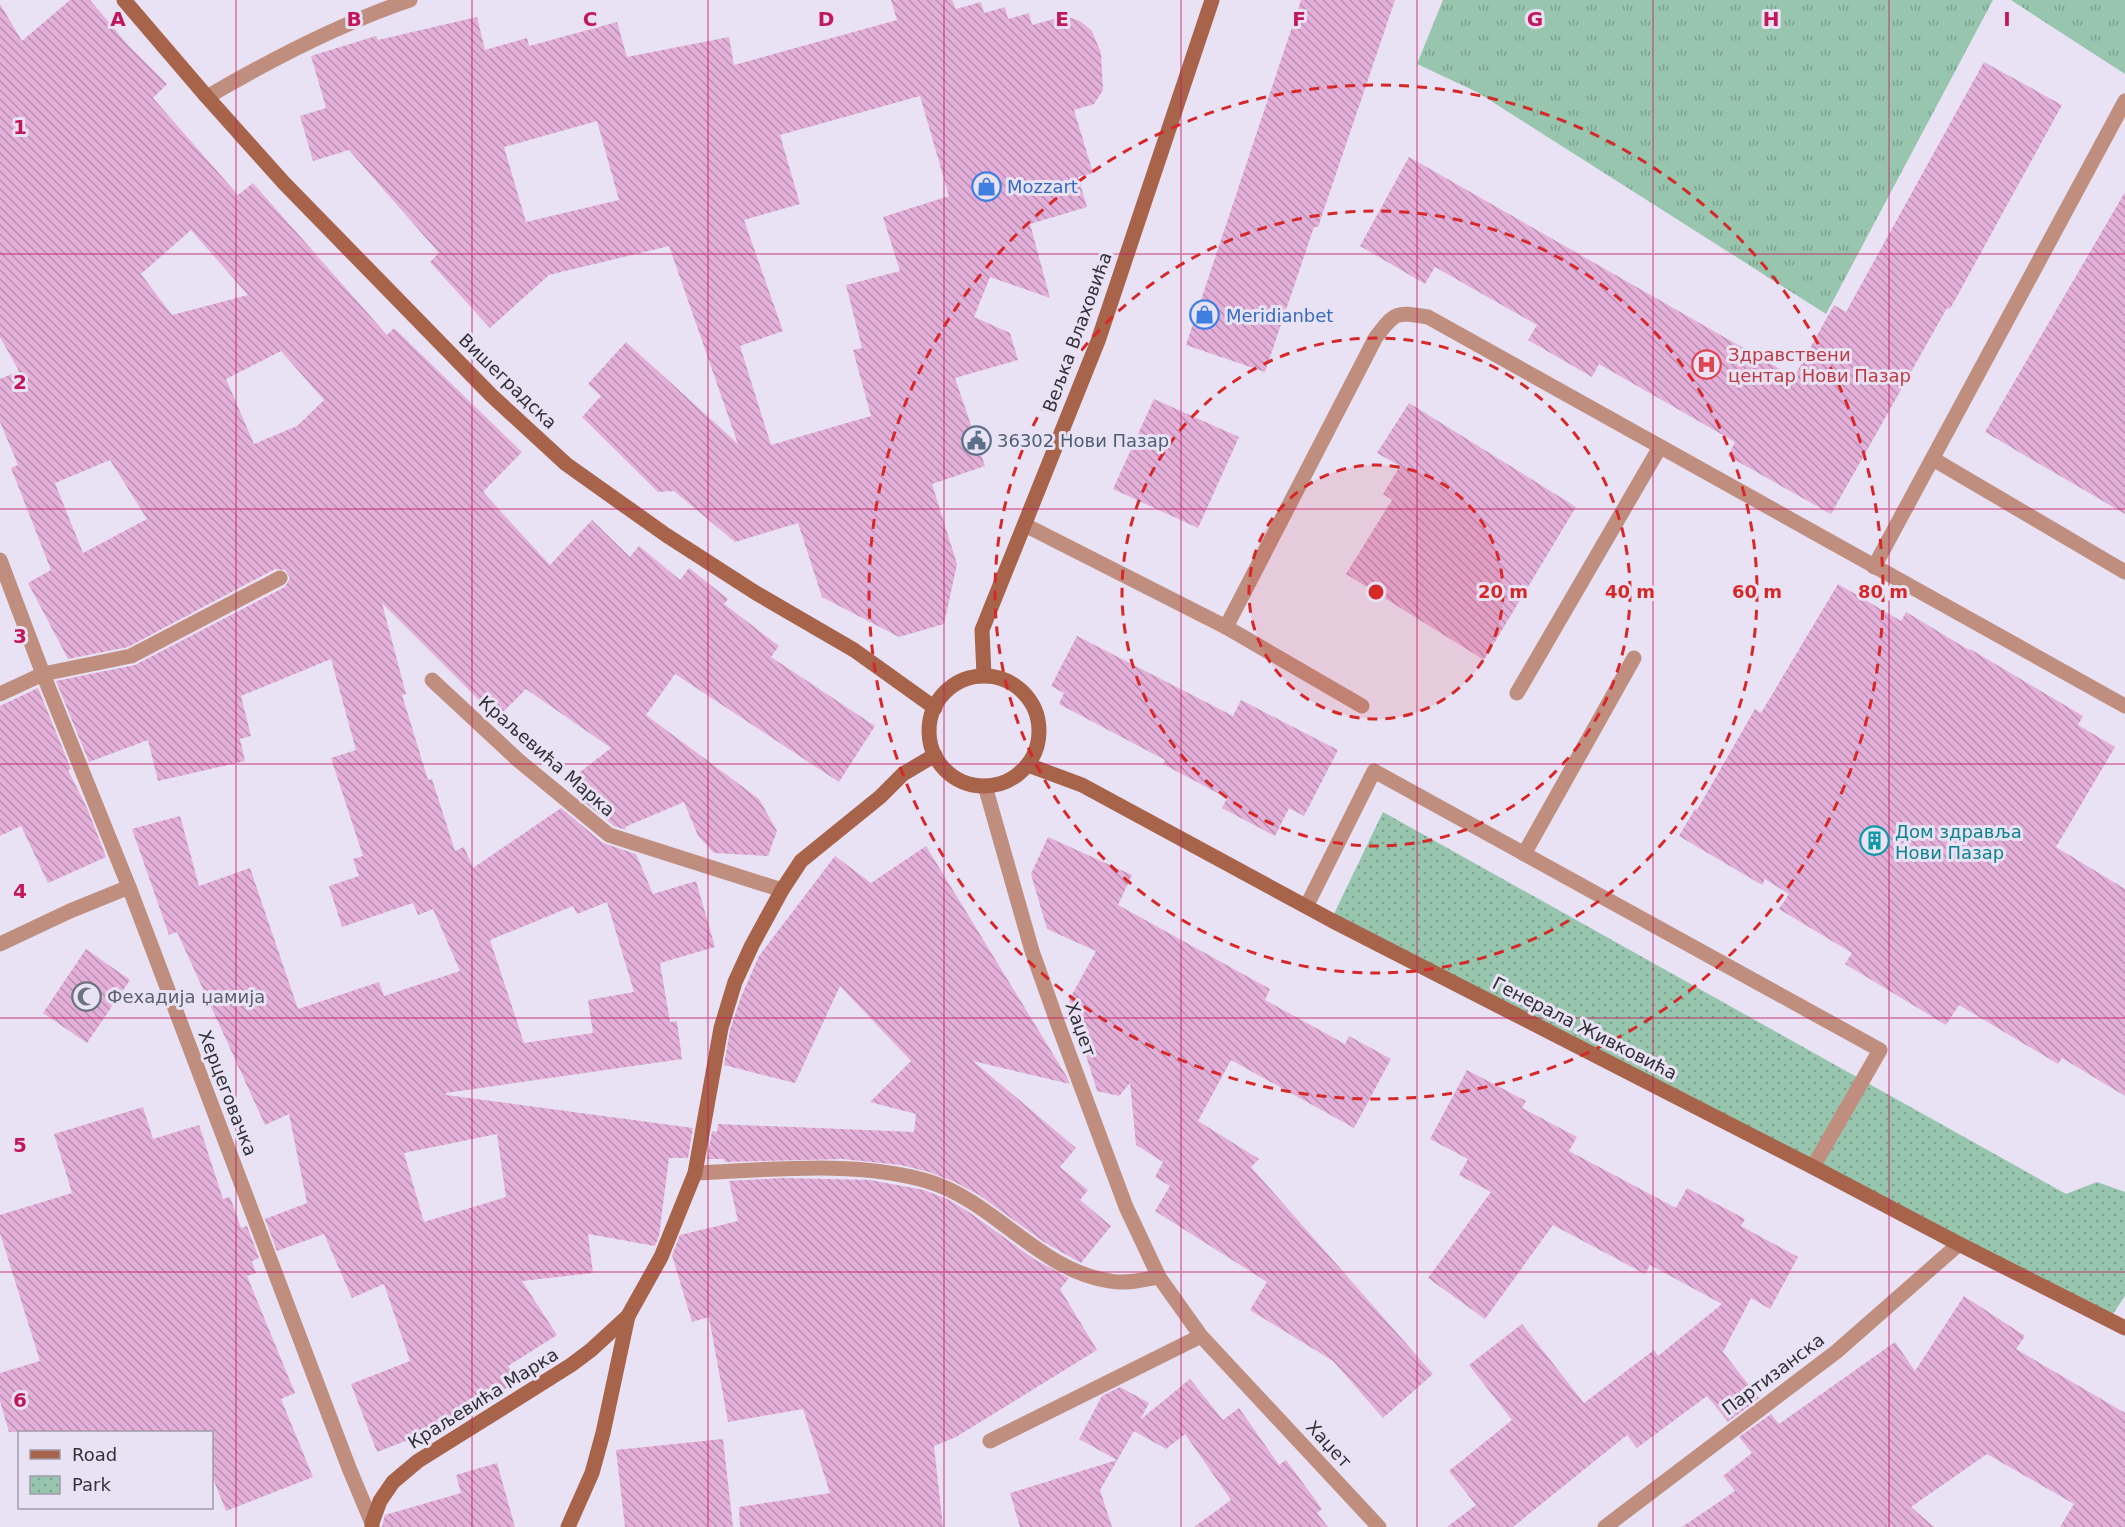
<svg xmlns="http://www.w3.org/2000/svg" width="2125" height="1527" font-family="'DejaVu Sans',sans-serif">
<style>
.grass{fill:url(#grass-tufts)}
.park{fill:url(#park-dots)}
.building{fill:url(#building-back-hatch);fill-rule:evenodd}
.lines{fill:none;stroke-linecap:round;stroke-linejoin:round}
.lane{stroke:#bf8e7e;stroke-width:15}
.street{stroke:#bf8e7e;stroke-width:15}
.secondary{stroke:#a8634b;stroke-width:15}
.grid{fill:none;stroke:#c2185b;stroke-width:1.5;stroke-opacity:0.55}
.ring{fill:none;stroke:#d62828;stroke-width:3;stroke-dasharray:10 8}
.labels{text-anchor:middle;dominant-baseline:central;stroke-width:6;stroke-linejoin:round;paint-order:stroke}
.shop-label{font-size:18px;fill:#366cbe;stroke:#e8e2f4;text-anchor:start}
.street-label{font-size:18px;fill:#333138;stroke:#e8e2f4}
.health-label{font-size:18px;fill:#be3a42;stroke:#e8e2f4;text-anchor:start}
.service-label{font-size:18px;fill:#4e5e75;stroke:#e8e2f4;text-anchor:start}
.culture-label{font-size:18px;fill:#0d838f;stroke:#e8e2f4;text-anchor:start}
.worship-label{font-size:18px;fill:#5b616d;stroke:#e8e2f4;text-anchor:start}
.grid-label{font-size:20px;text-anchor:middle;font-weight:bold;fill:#c2185b;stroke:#e8e2f4;stroke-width:6;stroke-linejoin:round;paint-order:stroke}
.centre{fill:#d62828;stroke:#e8e2f4;stroke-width:3}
.ring-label{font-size:18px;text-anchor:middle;font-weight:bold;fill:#d62828;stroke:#e8e2f4;stroke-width:6;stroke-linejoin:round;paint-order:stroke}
</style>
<defs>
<pattern id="grass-tufts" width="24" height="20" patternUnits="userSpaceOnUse" patternTransform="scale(1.5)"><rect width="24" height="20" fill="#97c5ad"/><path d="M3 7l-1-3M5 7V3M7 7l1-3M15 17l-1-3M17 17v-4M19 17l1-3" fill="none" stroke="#7ca18e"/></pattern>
<pattern id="park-dots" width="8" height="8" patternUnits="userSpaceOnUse" patternTransform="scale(1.5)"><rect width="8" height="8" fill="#97c5ad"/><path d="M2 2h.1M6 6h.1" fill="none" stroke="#7ca18e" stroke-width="1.8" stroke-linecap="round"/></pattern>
<pattern id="building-back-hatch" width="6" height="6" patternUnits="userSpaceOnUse" patternTransform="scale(1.5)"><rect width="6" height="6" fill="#e4afd9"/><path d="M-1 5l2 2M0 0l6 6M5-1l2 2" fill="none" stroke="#b98fb1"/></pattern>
</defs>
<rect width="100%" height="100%" fill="#e8e2f4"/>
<g class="grass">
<path d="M1443,0H1993L1826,314L1477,92L1417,64Z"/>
<path d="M2011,0H2125V74Z"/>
</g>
<path class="park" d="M1383,812L2066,1194L2097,1182L2125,1192V1296L2109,1320L1331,920Z"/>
<g class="building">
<path d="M70,0H90L127,44L167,84L153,98L238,195L253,183L387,335L394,328L522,452L483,492L550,565L592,520L630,557L639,546L680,580L689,568L728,599L724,604L779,646L771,657L875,726L839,782L675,674L646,715L759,799L777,831L768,856L714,853L698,836L684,802L625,827L626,830L614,826L578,797L583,793L571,779L611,748L526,689L497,718L382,603L406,694L402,695L428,780L432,779L455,851L464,847L473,868L561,808L603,843L636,854L653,894L696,881L715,947L660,963L670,1022L677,1021L682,1059L446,1093V1095L693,1128L688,1158H669L659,1236L655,1246L588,1234L593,1273L522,1281L557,1335L508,1366L518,1381L447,1425L377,1452L351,1384L410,1361L384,1284L352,1298L324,1234L277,1251L265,1219L307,1203L289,1114L265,1125L177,932L169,935L132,829L180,816L199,886L250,868L298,1009L379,982L384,996L460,971L433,909L418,915L413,903L342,927L329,886L359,876L353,859L363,856L331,758L356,750L331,659L241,696L251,736L240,739L245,761L158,781L148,740L89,762L56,681L135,665L285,587L290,578L285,570L275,569L128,647L68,659L28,583L51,570L11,468L18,465L0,422V379L19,371L0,337V4L22,41ZM191,230L248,295L172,315L141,274ZM281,351L324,400L297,426L254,444L226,379ZM110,460L147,519L83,553L55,483ZM607,902L634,992L588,1000L593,1033L524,1043L490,940L573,906L577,914ZM497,1134L506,1197L424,1222L404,1153Z"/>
<path d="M891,0H952L956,9L981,2L984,13L1005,7L1008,19L1029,13L1032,25L1065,16L1080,21L1092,31L1101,53L1103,90L1094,104L1074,110L1093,173L1078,177L1087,207L1030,224L1050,298L990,277L974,317L1010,333L1018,360L955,378L985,466L932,484L957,564L944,624L899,637L822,597L798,523L735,542L674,491L658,492L582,417L601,396L588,384L626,342L738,444L669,246L549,275L490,328L430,262L439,253L349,150L313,161L300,116L326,108L311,56L376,36L378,40L477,17L485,50L527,38L529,46L617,22L627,57L729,37L734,65L897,20ZM920,96L949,196L883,217L900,271L846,285L862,348L853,350L871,416L771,445L740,346L783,331L744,220L800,204L780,135ZM597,121L619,200L526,222L504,147Z"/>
<path d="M1301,0H1395L1318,227H1314L1265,372L1186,345Z"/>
<path d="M1984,62L2062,105L1950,309L1947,308L1831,514L1728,456L1735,442L1599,364L1592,377L1528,340L1537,325L1435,267L1425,284L1360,246L1409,157L1794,377L1834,305L1846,312Z"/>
<path d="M2125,192V514L1985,432Z"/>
<path d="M1154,399L1239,437L1198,528L1113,489Z"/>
<path d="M1409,403L1576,507L1484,660L1346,574L1392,500L1383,494L1400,466L1377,453Z"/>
<path d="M1838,584L1901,621L1906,612L1969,650L1970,649L2083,716L2078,725L2115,747L2056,847L2125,889V1096L2062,1058L2058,1064L1959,1005L1946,1025L1845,964L1852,953L1779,909L1789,894L1765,879L1762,885L1679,836L1695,809L1697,810L1755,709L1761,713Z"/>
<path d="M1077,636L1233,716L1241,700L1338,750L1304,816L1289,808L1275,836L1222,808L1227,798L1163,764L1165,760L1059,704L1064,693L1051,686Z"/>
<path d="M38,688L71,769L68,770L88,810L106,857L48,883L21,826L0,836V706Z"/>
<path d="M1048,837L1132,875L1118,905L1270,989L1265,1000L1345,1044L1349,1036L1391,1059L1354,1128L1231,1060L1198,1121L1259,1159L1251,1167L1433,1374L1383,1418L1333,1361L1250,1310L1267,1282L1155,1211L1170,1186L1155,1177L1163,1162L1136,1145L1130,1083L1119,1096L1097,1091L1069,1000L1096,951L1047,929L1031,874Z"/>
<path d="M926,846L1067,1077L1070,1084L973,1061L1076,1148L1060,1167L1088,1190L1080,1200L1111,1226L1081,1263L1044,1242L979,1195L955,1182L929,1172L901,1165L843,1159L725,1162L724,1159H707L712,1131L717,1132L718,1124L914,1132L916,1114L870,1102L911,1061L840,986L795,1083L724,1065L730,1030L741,997L759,956L835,856L871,883Z"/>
<path d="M86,949L130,980L87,1043L43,1013Z"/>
<path d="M1467,1070L1526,1101L1522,1108L1577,1137L1569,1151L1676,1208L1687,1188L1745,1219L1741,1226L1798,1257L1770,1309L1751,1298L1723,1352L1759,1398L1728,1422L1707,1396L1637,1448L1627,1435L1513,1527H1447L1476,1505L1449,1471L1512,1420L1469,1365L1522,1324L1584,1403L1654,1350L1658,1356L1722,1304L1650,1265L1645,1274L1553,1225L1485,1319L1428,1278L1491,1192L1459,1175L1468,1159L1430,1139Z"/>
<path d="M143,1107L153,1139L199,1125L223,1199L230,1197L241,1228L247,1226L259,1258L252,1261L256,1273L247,1276L295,1393L281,1399L313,1477L226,1511L212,1476V1432H9L0,1401V1373L40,1361L0,1233V1215L72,1193L54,1134Z"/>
<path d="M782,1178L870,1180L924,1190L947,1199L969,1212L1034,1259L1069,1278L1060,1289L1097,1350L956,1437L934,1446L943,1527H740L739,1507L830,1493L803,1409L728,1422L709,1317L692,1322L672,1255L680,1235L738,1221L729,1181Z"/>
<path d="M1964,1296L2025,1336L2016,1349L2125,1413V1527H2060L2074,1504L1987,1454L1911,1507L1934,1527H1682L1735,1491L1723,1476L1752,1453L1739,1437L1771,1414L1779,1424L1895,1342L1915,1371Z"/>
<path d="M1190,1379L1223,1420L1239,1408L1279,1465L1286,1460L1322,1509L1317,1513L1328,1527H1194L1231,1500L1185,1434L1166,1449L1134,1431L1100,1490L1112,1527H1020L1010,1493L1117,1460L1079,1439L1102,1396L1120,1387L1149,1403L1140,1420Z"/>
<path d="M723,1439L733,1527H625L616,1450Z"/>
<path d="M497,1463L515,1527H382L385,1515L461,1493L456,1475Z"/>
</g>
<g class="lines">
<g class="lane">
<path d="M1933,459L2125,572"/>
<path d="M1025,525L1226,627L1362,706"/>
<path d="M1874,567L2125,101"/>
<path d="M1226,627L1376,337C1396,311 1396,312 1428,317L2125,706"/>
<path d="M43,674L131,656L280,578"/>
<path d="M432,680L518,760L609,835L782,890"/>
<path d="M1517,693L1660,447"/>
<path d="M1524,854L1634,658"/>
<path d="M1307,905L1374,771L1880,1050L1813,1167"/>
<path d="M695,1173C768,1170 857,1160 927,1181C995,1201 1039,1271 1110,1281C1126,1284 1143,1280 1159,1277"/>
<path d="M990,1441L1201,1336"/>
</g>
<g class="street">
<path d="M207,97C272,59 339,24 410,0"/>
<path d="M0,560L43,674L129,887L349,1468L372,1523"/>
<path d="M0,694L43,674"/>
<path d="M985,786L1032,951L1059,1027L1126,1207L1159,1277L1201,1336L1379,1527"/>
<path d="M0,944L70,911L129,887"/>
<path d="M1605,1527L1836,1352L1959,1244"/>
</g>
<g class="secondary">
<path d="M124,0L207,97L284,183L491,395L566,464L666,535L756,593L854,650L935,708"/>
<path d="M984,675L982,630L1098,341L1212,0"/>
<circle cx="984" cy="731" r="55"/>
<path d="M1028,765L1082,785L1331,920L1813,1167L1959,1244L2125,1328"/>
<path d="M372,1527V1523L380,1501L393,1482L418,1461L571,1365L591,1350L628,1316L661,1257L695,1173L721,1028L735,982L752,945L782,890L801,861L880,797L903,774L935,755"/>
<path d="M568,1527L592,1473L603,1433L628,1316"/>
</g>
</g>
<path class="grid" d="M236,0V1527M472,0V1527M708,0V1527M944,0V1527M1181,0V1527M1417,0V1527M1653,0V1527M1889,0V1527M0,254H2125M0,509H2125M0,764H2125M0,1018H2125M0,1272H2125"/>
<circle cx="1376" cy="592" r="127" fill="#d62828" fill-opacity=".12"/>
<g class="ring">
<circle cx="1376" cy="592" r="127"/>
<circle cx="1376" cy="592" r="254"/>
<circle cx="1376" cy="592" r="381"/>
<circle cx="1376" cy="592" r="507"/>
</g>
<defs>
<symbol id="shop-ring" viewBox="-11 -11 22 22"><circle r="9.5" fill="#e8e2f4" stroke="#3f7fe0" stroke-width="1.5"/><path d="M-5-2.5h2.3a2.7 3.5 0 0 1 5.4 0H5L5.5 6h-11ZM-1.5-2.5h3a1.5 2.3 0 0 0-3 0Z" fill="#3f7fe0"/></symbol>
<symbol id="hospital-ring" viewBox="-11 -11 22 22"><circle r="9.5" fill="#e8e2f4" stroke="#e0444e" stroke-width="1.5"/><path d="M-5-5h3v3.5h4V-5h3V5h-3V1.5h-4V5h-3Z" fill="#e0444e"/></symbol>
<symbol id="civic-ring" viewBox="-11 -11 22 22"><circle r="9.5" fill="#e8e2f4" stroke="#5c6f8a" stroke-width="1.5"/><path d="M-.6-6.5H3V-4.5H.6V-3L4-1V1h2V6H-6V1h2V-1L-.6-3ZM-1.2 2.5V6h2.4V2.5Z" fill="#5c6f8a"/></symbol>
<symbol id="building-ring" viewBox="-11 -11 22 22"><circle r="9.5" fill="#e8e2f4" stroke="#0f9aa8" stroke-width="1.5"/><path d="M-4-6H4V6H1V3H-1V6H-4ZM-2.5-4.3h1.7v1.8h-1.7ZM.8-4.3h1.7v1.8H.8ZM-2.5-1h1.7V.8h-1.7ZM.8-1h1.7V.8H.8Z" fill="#0f9aa8"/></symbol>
<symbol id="mosque-ring" viewBox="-11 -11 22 22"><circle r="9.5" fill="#e8e2f4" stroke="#6b7280" stroke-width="1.5"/><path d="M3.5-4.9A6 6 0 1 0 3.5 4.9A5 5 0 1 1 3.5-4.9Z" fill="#6b7280"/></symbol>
</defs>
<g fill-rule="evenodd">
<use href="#shop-ring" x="970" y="170" width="33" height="33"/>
<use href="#shop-ring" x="1188" y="298" width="33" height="33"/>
<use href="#hospital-ring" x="1690" y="348" width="33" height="33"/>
<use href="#civic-ring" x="960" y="424" width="33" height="33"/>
<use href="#building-ring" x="1858" y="824" width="33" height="33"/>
<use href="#mosque-ring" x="70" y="980" width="33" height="33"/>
</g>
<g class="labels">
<g class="shop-label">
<text x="1007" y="186">Mozzart</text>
<text x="1226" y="315">Meridianbet</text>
</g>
<g class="street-label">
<text transform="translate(1077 332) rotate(-70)">Вељка Влаховића</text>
<text transform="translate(508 381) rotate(44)">Вишеградска</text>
<text transform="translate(547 756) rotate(41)">Краљевића Марка</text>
<text transform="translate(1585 1028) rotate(27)">Генерала Живковића</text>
<text transform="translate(1081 1029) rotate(70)">Хаџет</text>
<text transform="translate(228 1093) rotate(69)">Херцеговачка</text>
<text transform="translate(1773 1374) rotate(-37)">Партизанска</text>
<text transform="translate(483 1398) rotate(-32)">Краљевића Марка</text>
<text transform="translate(1329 1444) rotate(47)">Хаџет</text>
</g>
<g class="health-label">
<text x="1728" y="354">Здравствени<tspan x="1728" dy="21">центар Нови Пазар</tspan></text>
</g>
<g class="service-label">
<text x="997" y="440">36302 Нови Пазар</text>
</g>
<g class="culture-label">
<text x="1895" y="831">Дом здравља<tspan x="1895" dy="21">Нови Пазар</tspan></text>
</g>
<g class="worship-label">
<text x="107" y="996">Фехадија џамија</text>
</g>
</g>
<g class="grid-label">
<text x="118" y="26">A</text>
<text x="354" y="26">B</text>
<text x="590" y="26">C</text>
<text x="826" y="26">D</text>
<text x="1062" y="26">E</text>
<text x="1299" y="26">F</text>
<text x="1535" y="26">G</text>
<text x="1771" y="26">H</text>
<text x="2007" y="26">I</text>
<text x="20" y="134">1</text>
<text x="20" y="389">2</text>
<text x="20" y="643">3</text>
<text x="20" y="898">4</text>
<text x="20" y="1152">5</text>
<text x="20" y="1407">6</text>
</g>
<circle cx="1376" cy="592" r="9" class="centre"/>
<g class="ring-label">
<text x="1503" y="598">20 m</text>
<text x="1630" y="598">40 m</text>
<text x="1757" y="598">60 m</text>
<text x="1883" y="598">80 m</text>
</g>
<rect x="18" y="1431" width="195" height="78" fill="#e8e2f4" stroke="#a09ba9" stroke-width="1.5"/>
<rect x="30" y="1450" width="30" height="9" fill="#a8634b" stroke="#a09ba9" stroke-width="1.5"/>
<text x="72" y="1461" font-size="18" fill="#333138">Road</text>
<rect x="30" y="1476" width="30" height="18" fill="url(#park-dots)" stroke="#a09ba9" stroke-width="1.5"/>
<text x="72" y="1491" font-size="18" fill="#333138">Park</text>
</svg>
